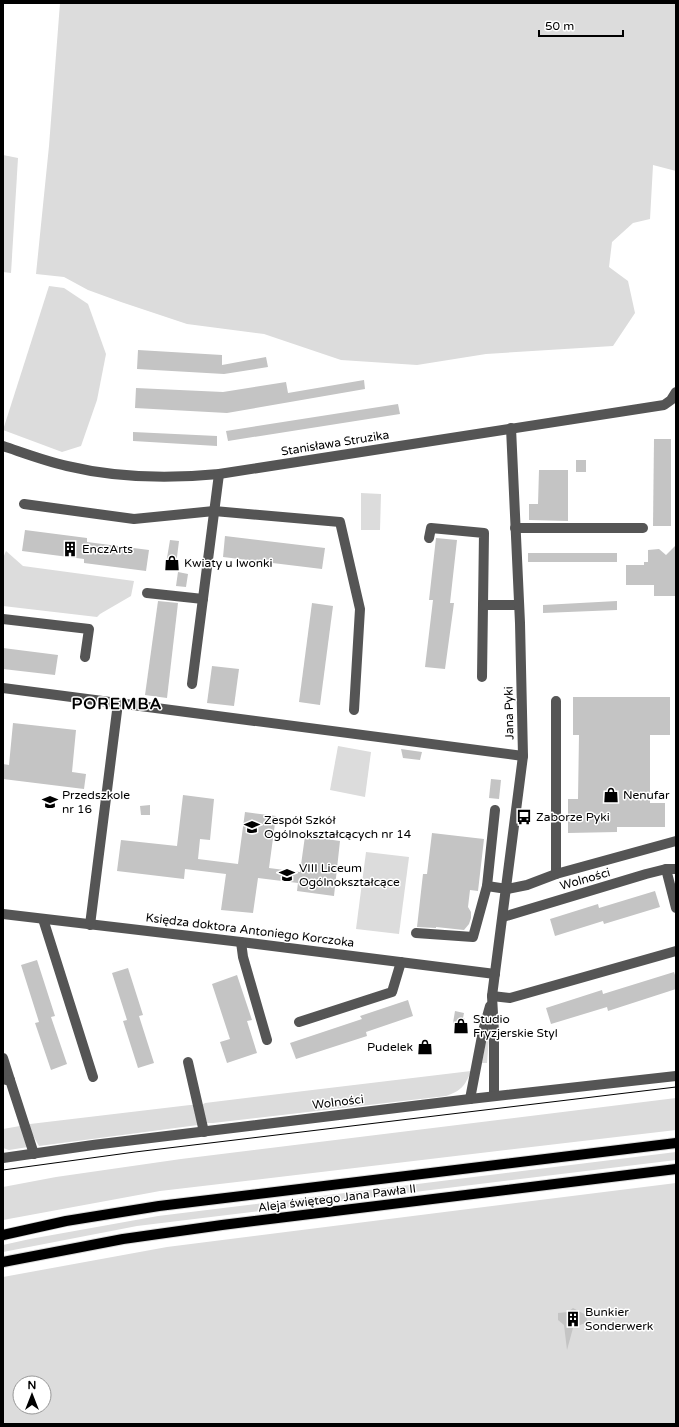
<svg xmlns="http://www.w3.org/2000/svg" width="679" height="1427" font-family="'Varela Round',sans-serif">
<style>
.green{fill:#dcdcdc;fill-rule:evenodd}
.building{fill:#c4c4c4}
.lines{fill:none;stroke-linecap:round;stroke-linejoin:round}
.major-casing{stroke:#dbdbdb;stroke-width:12}
.minor{stroke:#555;stroke-width:10}
.major{stroke:#000;stroke-width:10}
.tram{stroke:#000;stroke-width:1}
.labels{text-anchor:middle;dominant-baseline:central;stroke-width:3;stroke-linejoin:round;paint-order:stroke}
.street-label{font-size:12px;fill:#000;stroke:#fff}
.poi-label{font-size:12px;fill:#000;stroke:#fff;text-anchor:start}
.district-label{font-size:16px;font-weight:bold;letter-spacing:1px;fill:#000;stroke:#fff}
</style>
<rect width="100%" height="100%" fill="#fff"/>
<g class="green">
<path d="M60,3H676V171L653,165L650,219L633,223L612,242L609,267L628,281L635,313L613,346L486,354L417,365L341,360L264,334L187,324L121,302L88,290L64,277L36,274L49,146Z"/>
<path d="M3,155L18,158L11,273L3,272Z"/>
<path d="M49,286L64,288L88,304L106,354L97,400L81,446L62,452L3,430Z"/>
<path d="M361,493L381,494L380,530H361Z"/>
<path d="M6,551L23,566L134,581L131,596L100,614L97,617L3,606V558Z"/>
<path d="M338,746L371,752L365,797L330,790Z"/>
<path d="M366,852L409,857L399,934L356,929Z"/>
<path d="M489,1023H490L487,1063H482Z"/>
<path d="M471,1071C465,1086 461,1091 446,1096L213,1123H207L202,1105L205,1103Z"/>
<path d="M676,1098V1130L160,1191L3,1220V1187L56,1177L181,1159Z"/>
<path d="M190,1105H193L198,1125L39,1146L28,1127L30,1124Z"/>
<path d="M20,1126L28,1147L9,1150L3,1148V1129Z"/>
<path d="M676,1152V1160L137,1226L3,1252V1245L30,1239L158,1216Z"/>
<path d="M676,1183V1424H3V1277L167,1247ZM20,1383H44V1407H20Z"/>
</g>
<g class="building">
<path d="M138,350L222,355V365L266,357L268,367L224,374L137,369Z"/>
<path d="M364,380L365,389L227,413L135,408L136,388L223,392L286,382L288,393Z"/>
<path d="M398,404L400,414L228,441L226,431Z"/>
<path d="M133,432L217,436V446L133,441Z"/>
<path d="M654,439H671V526H653Z"/>
<rect x="576" y="460" width="10" height="12"/>
<path d="M539,470H568V521L529,520V504H538Z"/>
<path d="M25,530L87,538V542L149,550L146,571L84,563V559L22,551Z"/>
<path d="M225,536L325,548L322,569L223,557Z"/>
<path d="M436,538L457,540L450,603H454L445,669L425,667L433,600H429Z"/>
<path d="M170,540L179,541L176,565L166,564Z"/>
<path d="M676,545V596H654V585H626V565H644V562H648V550L659,549L666,555Z"/>
<rect x="528" y="553" width="89" height="9"/>
<path d="M178,572L188,574L186,587L176,586Z"/>
<path d="M158,601L178,603L167,698L145,695Z"/>
<path d="M617,601V610L543,613V605Z"/>
<path d="M312,603L333,606L320,705L299,702Z"/>
<path d="M3,648L58,655L55,675L3,669Z"/>
<path d="M212,666L239,669L234,706L207,703Z"/>
<path d="M573,697H670V735H650V803H665V827H617V832L568,833V799H578L579,735H573Z"/>
<path d="M13,723L76,730L72,772L86,774L84,789L3,779V764L9,765Z"/>
<path d="M401,749L422,752L420,760L403,758Z"/>
<path d="M491,779L501,780L499,799L489,798Z"/>
<path d="M183,795L214,799L210,840L200,839L198,859L238,864L245,812L276,816L269,868L300,872L305,836L340,841L334,896L297,891L298,883L258,878L253,913L221,910L226,874L185,869L184,879L117,871L121,840L177,846Z"/>
<path d="M150,805V815H141L140,806Z"/>
<path d="M432,833L484,839L478,891L470,890L468,907L471,912V918L469,924L464,930L436,927V928L417,927L423,874H427Z"/>
<path d="M655,891L660,907L604,924L603,921L555,936L550,919L598,904L599,908Z"/>
<path d="M37,960L55,1016L51,1017L67,1064L51,1070L35,1023L39,1022L21,965Z"/>
<path d="M128,968L143,1015L139,1016L154,1063L138,1068L123,1021L127,1020L112,973Z"/>
<path d="M674,972L676,978V989L608,1011L607,1007L551,1024L546,1008L602,990L603,994Z"/>
<path d="M237,975L252,1020L247,1021L257,1053L227,1063L220,1042L230,1039L212,984Z"/>
<path d="M408,1000L413,1016L366,1032L367,1036L296,1059L290,1043L362,1019L360,1016Z"/>
<path d="M455,1011L464,1013L463,1018L465,1019L463,1029L455,1028V1024L453,1023Z"/>
<path d="M573,1308L586,1315L587,1320L585,1323L573,1328L567,1350L564,1325L558,1320V1313L568,1312Z"/>
</g>
<g class="lines">
<defs>
<g id="major">
<path d="M3,1235L66,1221L159,1206L676,1143"/>
<path d="M3,1262L123,1239L222,1225L676,1169"/>
</g>
</defs>
<use href="#major" class="major-casing"/>
<g class="minor">
<path d="M3,446C24,453 45,461 67,466C117,478 168,479 219,474L664,405L671,400L676,392"/>
<path d="M24,504L134,519L214,511L340,522L360,609L354,710"/>
<path d="M515,528H643"/>
<path d="M429,538L431,528L484,533L482,677"/>
<path d="M147,593L203,599"/>
<path d="M483,605H519"/>
<path d="M3,619L89,629L85,657"/>
<path d="M192,684L219,474"/>
<path d="M3,688L523,756"/>
<path d="M495,810L487,886L507,889L527,885L556,874V701"/>
<path d="M666,869L676,908"/>
<path d="M556,874L676,841"/>
<path d="M3,914L241,942L495,974"/>
<path d="M503,917L646,874L666,869H676"/>
<path d="M43,919L93,1077"/>
<path d="M90,925L118,703"/>
<path d="M416,933L473,937L487,886"/>
<path d="M241,942L243,957L267,1040"/>
<path d="M492,996L510,998L676,951"/>
<path d="M299,1022L392,992L401,962"/>
<path d="M3,1058L10,1080H6L3,1077"/>
<path d="M188,1062L204,1132"/>
<path d="M10,1080L34,1154"/>
<path d="M494,1096V1032L492,996L523,756L520,623L511,428"/>
<path d="M470,1099L483,1031L490,1006"/>
<path d="M3,1158L93,1145L470,1099L676,1076"/>
</g>
<use href="#major" class="major"/>
<path class="tram" d="M3,1170L135,1152L676,1087"/>
</g>
<defs>
<symbol id="building-bare" viewBox="-9 -9 18 18"><path d="M-4-6H4V6H1V3H-1V6H-4ZM-2.5-4.3h1.7v1.8h-1.7ZM.8-4.3h1.7v1.8H.8ZM-2.5-1h1.7V.8h-1.7ZM.8-1h1.7V.8H.8Z" fill="#000" stroke="#fff" stroke-width="2.5" paint-order="stroke"/></symbol>
<symbol id="shop-bare" viewBox="-9 -9 18 18"><path d="M-5-2.5h2.3a2.7 3.5 0 0 1 5.4 0H5L5.5 6h-11ZM-1.5-2.5h3a1.5 2.3 0 0 0-3 0Z" fill="#000" stroke="#fff" stroke-width="2.5" paint-order="stroke"/></symbol>
<symbol id="school-bare" viewBox="-9 -9 18 18"><path d="M0-5L7-2L0 1L-7-2ZM-4 1L0 2.5L4 1V4Q0 6-4 4Z" fill="#000" stroke="#fff" stroke-width="2.5" paint-order="stroke"/></symbol>
<symbol id="bus-bare" viewBox="-9 -9 18 18"><path d="M-5-6H5V4H4V6H2V4H-2V6H-4V4H-5ZM-3.5-4V0h7V-4ZM-3.5 1.2v1.5H-2V1.2ZM2 1.2v1.5H3.5V1.2Z" fill="#000" stroke="#fff" stroke-width="2.5" paint-order="stroke"/></symbol>
</defs>
<g fill-rule="evenodd">
<use href="#building-bare" x="59" y="538" width="22" height="22"/>
<use href="#shop-bare" x="161" y="552" width="22" height="22"/>
<use href="#shop-bare" x="600" y="784" width="22" height="22"/>
<use href="#school-bare" x="39" y="791" width="22" height="22"/>
<use href="#bus-bare" x="513" y="806" width="22" height="22"/>
<use href="#school-bare" x="241" y="816" width="22" height="22"/>
<use href="#school-bare" x="276" y="864" width="22" height="22"/>
<use href="#shop-bare" x="450" y="1015" width="22" height="22"/>
<use href="#shop-bare" x="414" y="1036" width="22" height="22"/>
<use href="#building-bare" x="562" y="1308" width="22" height="22"/>
</g>
<g class="labels">
<g class="street-label">
<text transform="translate(335 443) rotate(-9)">Stanisława Struzika</text>
<text transform="translate(509 713) rotate(-91)">Jana Pyki</text>
<text transform="translate(585 879) rotate(-16)">Wolności</text>
<text transform="translate(250 930) rotate(7)">Księdza doktora Antoniego Korczoka</text>
<text transform="translate(338 1102) rotate(-7)">Wolności</text>
<text transform="translate(337 1198) rotate(-7)">Aleja świętego Jana Pawła II</text>
</g>
<g class="poi-label">
<text x="82" y="549">EnczArts</text>
<text x="184" y="563">Kwiaty u Iwonki</text>
<text x="62" y="795">Przedszkole<tspan x="62" dy="14">nr 16</tspan></text>
<text x="623" y="795">Nenufar</text>
<text x="536" y="817">Zaborze Pyki</text>
<text x="264" y="820">Zespół Szkół<tspan x="264" dy="14">Ogólnokształcących nr 14</tspan></text>
<text x="299" y="868">VIII Liceum<tspan x="299" dy="14">Ogólnokształcące</tspan></text>
<text x="473" y="1019">Studio<tspan x="473" dy="14">Fryzjerskie Styl</tspan></text>
<text x="413" y="1047" text-anchor="end">Pudelek</text>
<text x="585" y="1312">Bunkier<tspan x="585" dy="14">Sonderwerk</tspan></text>
</g>
<g class="district-label">
<text x="117" y="704">POREMBA</text>
</g>
</g>
<rect width="679" height="1427" fill="none" stroke="#000000" stroke-width="8"/>
<g transform="translate(32 1395)"><circle r="19" fill="#ffffff" stroke="#999999"/>
<path d="M0-3L7 15L0 10L-7 15Z" fill="#000000"/>
<text y="-6" font-size="11" font-weight="bold" text-anchor="middle" fill="#000000">N</text>
</g>
<path d="M539 30v6h84v-6" fill="none" stroke="#000000" stroke-width="2"/>
<text x="545" y="30" font-size="12" fill="#000000" stroke="#ffffff" stroke-width="3" paint-order="stroke">50 m</text>
</svg>
